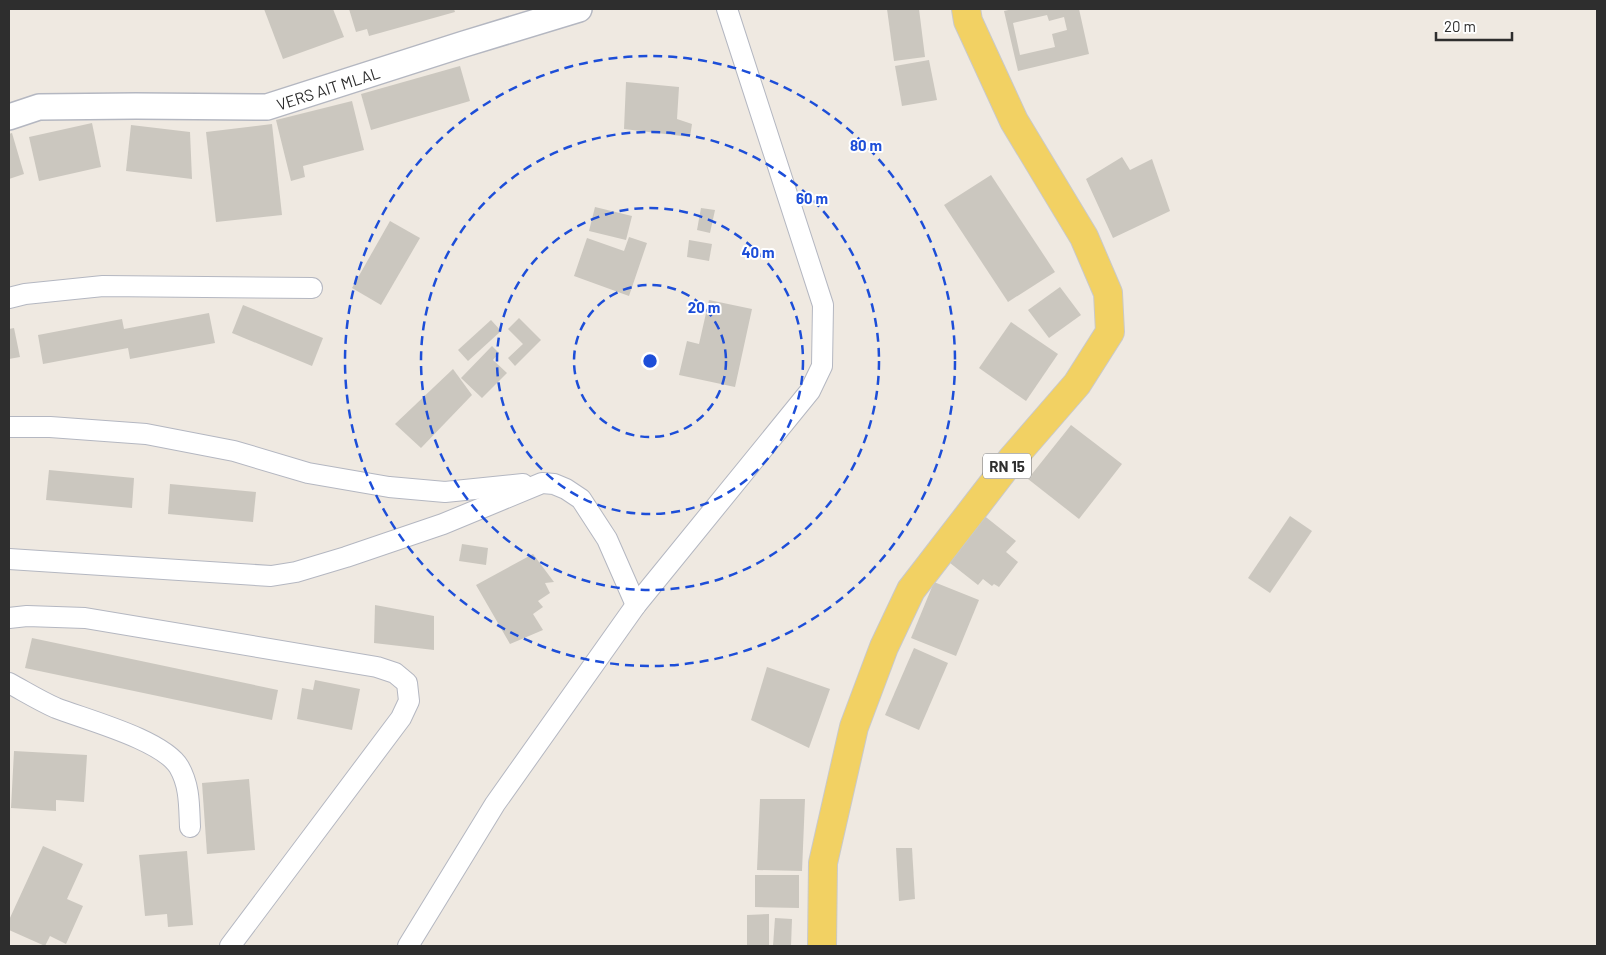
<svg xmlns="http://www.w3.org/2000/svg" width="1606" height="955" font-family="Barlow,sans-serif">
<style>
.building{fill:#cbc7bf;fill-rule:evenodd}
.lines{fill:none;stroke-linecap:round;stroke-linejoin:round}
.minor-casing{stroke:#b4b7c1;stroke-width:22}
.tertiary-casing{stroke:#b4b7c1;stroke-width:28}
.primary-casing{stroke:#c9c9c9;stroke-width:30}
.minor{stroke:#fff;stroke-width:20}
.tertiary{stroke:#fff;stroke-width:25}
.primary{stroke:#f2d163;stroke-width:28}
.ring{fill:none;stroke:#1d4ed8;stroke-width:2.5;stroke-dasharray:9 6}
.labels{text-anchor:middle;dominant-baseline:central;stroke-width:4;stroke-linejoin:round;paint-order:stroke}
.shield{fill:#fff;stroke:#6d6d6d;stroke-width:1}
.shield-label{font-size:15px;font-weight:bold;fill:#2e2e2e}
.street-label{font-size:16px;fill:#2e2e2e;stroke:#fff}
.centre{fill:#1d4ed8;stroke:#fff;stroke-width:2.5}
.ring-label{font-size:15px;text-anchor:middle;font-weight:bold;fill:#1d4ed8;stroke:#fff;stroke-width:4;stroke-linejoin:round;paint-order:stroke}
</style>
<rect width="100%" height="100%" fill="#efe9e1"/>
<g class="building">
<path d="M264,9H333L344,37L283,59Z"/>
<path d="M349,9H454L455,12L369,36L367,29L356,32Z"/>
<path d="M887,9H919L925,57L894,61Z"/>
<path d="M1013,9H1079L1089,54L1018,71L1004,11ZM1047,15L1049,21L1064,17L1067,30L1052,34L1055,47L1020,55L1013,23Z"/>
<path d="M929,60L937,100L902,106L895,66Z"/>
<path d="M460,66L470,101L371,130L361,94Z"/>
<path d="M626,82L679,87L677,119L692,124L690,137L624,129Z"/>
<path d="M352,101L364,150L303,166L305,177L291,181L276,120Z"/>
<path d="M92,123L101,167L39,181L29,137Z"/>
<path d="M272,124L282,215L216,222L206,132Z"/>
<path d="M131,125L190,132L192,179L126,171Z"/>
<path d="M12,133L24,174L9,179V134Z"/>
<path d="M1122,157L1130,170L1152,159L1170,211L1113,238L1086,179Z"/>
<path d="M991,175L1055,272L1008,302L944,205Z"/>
<path d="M595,207L632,216L626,240L589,231Z"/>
<path d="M701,208L715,210L710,233L697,230Z"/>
<path d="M390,221L420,238L381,305L352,288Z"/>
<path d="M629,237L647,243L629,296L574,276L587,238L624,251Z"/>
<path d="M689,240L712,244L709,261L687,257Z"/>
<path d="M1060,287L1081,315L1049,338L1028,310Z"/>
<path d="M709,300L752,309L735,387L679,375L687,341L699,344Z"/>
<path d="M243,305L323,338L312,366L232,333Z"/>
<path d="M209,313L215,343L130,359L128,348L43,364L38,335L122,319L124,329Z"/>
<path d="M519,318L541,340L515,366L508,358L523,344L508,329Z"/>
<path d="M491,320L501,331L468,361L458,350Z"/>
<path d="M1011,322L1058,354L1026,401L979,368Z"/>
<path d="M14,328L20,357L9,359V329Z"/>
<path d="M492,346L499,353L493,360L507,373L482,398L461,378Z"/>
<path d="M453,369L472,395L421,448L395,424Z"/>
<path d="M1071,425L1122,464L1079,519L1028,479Z"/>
<path d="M49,470L134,478L132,508L46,500Z"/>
<path d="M170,484L256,492L253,522L168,514Z"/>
<path d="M982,514L1016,541L1006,552L1018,562L999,587L994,584L992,586L983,579L978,585L945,559Z"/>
<path d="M1290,516L1312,531L1270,593L1248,578Z"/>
<path d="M462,544L488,548L486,565L459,561Z"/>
<path d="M533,554L554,582L545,583L550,593L538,601L543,607L533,614L543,630L510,644L476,585Z"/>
<path d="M934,582L979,600L956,656L911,638Z"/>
<path d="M375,605L434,616V650L374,643Z"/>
<path d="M32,638L278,690L272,720L25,668Z"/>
<path d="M914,648L948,663L919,730L885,715Z"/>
<path d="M767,667L830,689L809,748L751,720Z"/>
<path d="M315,680L360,689L352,730L297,719L302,688L313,690Z"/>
<path d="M14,751L87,755L84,802L56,800V811L11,808Z"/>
<path d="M249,779L255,850L207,854L202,783Z"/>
<path d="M760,799H805L802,871L757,870Z"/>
<path d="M43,846L83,864L67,899L83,906L66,944L50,936L45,946L9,930V920Z"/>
<path d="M896,848H912L915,899L899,901Z"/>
<path d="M187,851L193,925L168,927L167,914L145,916L139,855Z"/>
<path d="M755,875H799V908L755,907Z"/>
<path d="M769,914V946H747V915Z"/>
<path d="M775,918L792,919L791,946H773Z"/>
</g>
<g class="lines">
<defs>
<g id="minor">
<path d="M9,298L25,294L103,286L312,288"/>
<path d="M9,427H50L146,434L234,451L308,473L389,487L445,492L523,484"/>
<path d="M9,559L271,576L296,572L346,557L443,524L542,483L554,484L566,489L581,499L607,539L636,605"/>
<path d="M9,618L27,616L85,618L377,667L395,673L407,683L409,701L401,718L230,946"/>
<path d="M9,683C24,691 40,701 56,708C87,720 163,740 179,767C190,786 189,806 190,827"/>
<path d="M408,946L495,804L636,605L810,391L822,366L823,305L727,9"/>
</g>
<path id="tertiary" d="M9,117L39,107L136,106L267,107L464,44L579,9"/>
<path id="primary" d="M822,946L823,863L854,727L884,647L911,590L1012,459L1077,384L1110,332L1108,293L1084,237L1014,121L968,21L966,9"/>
</defs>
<use href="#minor" class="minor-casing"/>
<use href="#tertiary" class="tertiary-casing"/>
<use href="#primary" class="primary-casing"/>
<use href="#minor" class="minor"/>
<use href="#tertiary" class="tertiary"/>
<use href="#primary" class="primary"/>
</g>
<g class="ring">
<circle cx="650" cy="361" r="76"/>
<circle cx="650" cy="361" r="153"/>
<circle cx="650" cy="361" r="229"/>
<circle cx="650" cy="361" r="305"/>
</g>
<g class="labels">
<rect class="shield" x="983" y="453.5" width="48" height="25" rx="4"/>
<g class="shield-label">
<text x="1007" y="466">RN 15</text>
</g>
<g class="street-label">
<text transform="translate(328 88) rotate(-18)">VERS AIT MLAL</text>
</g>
</g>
<circle cx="650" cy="361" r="8" class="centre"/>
<g class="ring-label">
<text x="866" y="151">80 m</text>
<text x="812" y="204">60 m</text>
<text x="758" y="258">40 m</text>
<text x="704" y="313">20 m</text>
</g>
<rect width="1606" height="955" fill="none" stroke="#2e2e2e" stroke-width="20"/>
<path d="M1436 32v8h76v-8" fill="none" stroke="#2e2e2e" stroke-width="2.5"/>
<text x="1444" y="32" font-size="15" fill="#2e2e2e" stroke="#ffffff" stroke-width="4" paint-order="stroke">20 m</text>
</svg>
